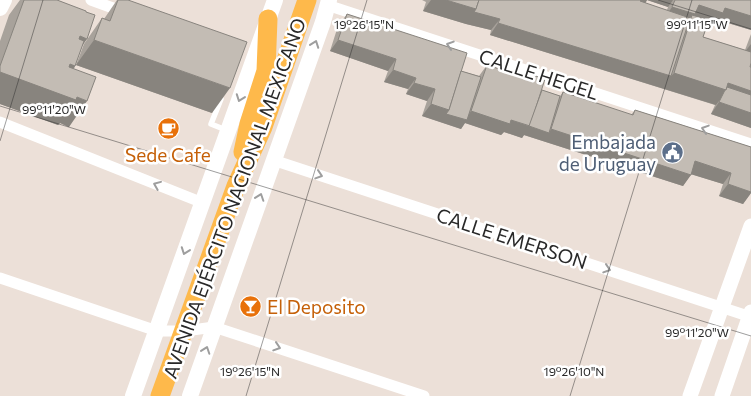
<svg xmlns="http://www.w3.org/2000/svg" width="751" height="396" font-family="Commissioner,sans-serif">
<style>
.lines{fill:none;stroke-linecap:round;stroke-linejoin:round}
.service{stroke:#fff;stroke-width:5.5}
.minor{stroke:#fff;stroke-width:11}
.tertiary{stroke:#fff;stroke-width:15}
.secondary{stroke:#fff;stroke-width:16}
.primary{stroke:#feb94b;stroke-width:19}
.wall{fill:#a8a29b;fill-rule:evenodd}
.shaded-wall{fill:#88847e}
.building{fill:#c3bcb4;stroke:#88847e}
.oneway{stroke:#9e9e9e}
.ticks{fill:none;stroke:#282828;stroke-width:1;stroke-opacity:0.45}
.labels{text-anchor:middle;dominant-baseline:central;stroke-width:5;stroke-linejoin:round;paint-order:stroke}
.street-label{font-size:19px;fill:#282828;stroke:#fff}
.service-label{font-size:19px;fill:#4e5e75;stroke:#fff;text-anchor:end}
.food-label{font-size:19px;fill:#c56008;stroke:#fff}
.ticks-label{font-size:12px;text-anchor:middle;fill:#282828;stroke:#fff;stroke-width:5;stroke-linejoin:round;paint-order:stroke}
</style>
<rect width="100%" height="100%" fill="#ece0d8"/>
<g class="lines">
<path class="service" d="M221,99L211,124L226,130"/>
<g class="minor">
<path d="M91,0L124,12"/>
<path d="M327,5L751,144"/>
<path d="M0,122L203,203"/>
<path d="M273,160L751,317"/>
<path d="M0,278L157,331H185L214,327L424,396"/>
</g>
<g class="tertiary">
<path d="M690,396L751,226"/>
<path d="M722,396L751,312"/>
</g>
<g class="secondary">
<path d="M0,8L4,0"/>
<path d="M133,396L275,0"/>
<path d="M190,396L323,22L329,0"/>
</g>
<g class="primary">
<path d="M243,152L249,124L266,71L268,19"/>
<path d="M160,396L236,186L263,127L307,0"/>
</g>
</g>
<g class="wall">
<path d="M20,0H57L86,12L83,44L74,69L69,127L60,123L58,125L0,104V41L9,15Z"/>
<path d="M117,0H128L212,113L76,65L84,44L102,18L104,19Z"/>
<path d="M422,0H751V30L718,20L715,25L708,23L703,37L745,50L751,34V128L711,114L715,105L490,35L491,30L466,24L423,11L426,2ZM647,0L668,7L667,10L645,3Z"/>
<path d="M347,14L461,71L479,76L487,65L523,77L526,73L542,90L560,96L563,92L631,115L635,110L751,147V193L743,204L719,196L723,184L691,174L683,186L524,135L522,138L504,132L501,135L465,123L461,129L422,116L427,101L406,94L408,89L384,82L388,71L330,51L338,26Z"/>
</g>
<g class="shaded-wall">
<path d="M431,0H446L476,9L500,19L491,30L466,24L423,11Z"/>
<path d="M632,0H647L645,4Z"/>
<path d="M647,0H673L668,7Z"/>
<path d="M699,5L725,8L751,16V30L718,20L715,25L691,17L692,15L685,26L664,19L672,7Z"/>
<path d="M498,23L671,76L674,73L728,83L751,91V104L722,97L716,105L490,35Z"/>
<path d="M80,36L87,39L69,65Z"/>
<path d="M94,40L230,88L212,113L76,65Z"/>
<path d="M338,40L396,59L388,71L330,51Z"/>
<path d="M751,44V52L744,53Z"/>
<path d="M70,64L75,66L57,92Z"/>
<path d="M393,70L416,78L408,89L384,82Z"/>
<path d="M0,72L77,97L87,101L69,127L60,123L58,125L0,104Z"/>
<path d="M414,83L435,89L427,101L406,94Z"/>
<path d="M719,102L751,113V128L711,114Z"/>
<path d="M431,104L449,110L465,120L471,111L511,120L549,133L551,129L691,175L683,186L524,135L522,138L504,132L501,135L465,123L461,129L422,116Z"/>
<path d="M695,161L731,173L723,184L687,173Z"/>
<path d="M728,184L751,192V193L743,204L719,196Z"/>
</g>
<g class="building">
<path d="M24,0H57L86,11V12L95,15L87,39L80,36L79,39L84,41L75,66L70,64L69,67L96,77L87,101L77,97L76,100L0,72V66Z"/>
<path d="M118,0H128L247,42L230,88L94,40L102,18L110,21Z"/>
<path d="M446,0H479L476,9Z"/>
<path d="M479,0H641L640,1L690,18L671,76L498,23L500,19L474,12L476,9Z"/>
<path d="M675,0H751V16L725,8L723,13L699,5L695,14L672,7Z"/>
<path d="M347,14L467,53L449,110L431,104L435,89L414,83L416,78L393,70L396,59L338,40Z"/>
<path d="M692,15L709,20L703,37L751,52V63L750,67H751V91L728,83L726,90L674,73Z"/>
<path d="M487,65L524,77L526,73L545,79L530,126L511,120L510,124L471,111Z"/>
<path d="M461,71L481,77L467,120L446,114L449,110Z"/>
<path d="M727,87L751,95V113L719,102L725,90H726Z"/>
<path d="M542,90L560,96L549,133L529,126Z"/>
<path d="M563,92L633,115L635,110L751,147V192L728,184L731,173L695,161L691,175L551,129Z"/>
</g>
<defs><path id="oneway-chevron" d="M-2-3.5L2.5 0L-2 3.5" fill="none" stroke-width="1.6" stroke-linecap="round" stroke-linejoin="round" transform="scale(1.25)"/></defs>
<g class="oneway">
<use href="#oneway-chevron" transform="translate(315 44) rotate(-70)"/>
<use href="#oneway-chevron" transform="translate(450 45) rotate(-162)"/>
<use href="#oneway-chevron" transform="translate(240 98) rotate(110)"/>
<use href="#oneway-chevron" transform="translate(705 129) rotate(-162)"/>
<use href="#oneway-chevron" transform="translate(319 175) rotate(18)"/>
<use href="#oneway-chevron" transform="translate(157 185) rotate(-158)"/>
<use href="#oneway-chevron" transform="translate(260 197) rotate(-71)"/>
<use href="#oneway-chevron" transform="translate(185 251) rotate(110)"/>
<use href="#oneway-chevron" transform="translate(607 269) rotate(18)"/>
<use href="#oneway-chevron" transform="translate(277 347) rotate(18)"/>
<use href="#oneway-chevron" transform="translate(206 350) rotate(-71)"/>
</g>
<path class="ticks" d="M658,0L751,29M0,106L751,336M0,141L43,0M246,396L367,0M570,396L692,0"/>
<defs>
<symbol id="cafe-disc" viewBox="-11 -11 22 22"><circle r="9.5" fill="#e8710a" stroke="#fff"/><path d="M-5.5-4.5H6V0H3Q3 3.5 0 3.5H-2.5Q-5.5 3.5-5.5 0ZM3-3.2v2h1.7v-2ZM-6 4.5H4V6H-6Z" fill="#fff"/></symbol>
<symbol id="civic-disc" viewBox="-11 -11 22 22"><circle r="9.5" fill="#5c6f8a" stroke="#fff"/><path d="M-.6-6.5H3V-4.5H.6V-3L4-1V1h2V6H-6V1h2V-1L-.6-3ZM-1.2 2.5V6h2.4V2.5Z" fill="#fff"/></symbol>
<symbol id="bar-disc" viewBox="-11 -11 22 22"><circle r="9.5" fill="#e8710a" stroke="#fff"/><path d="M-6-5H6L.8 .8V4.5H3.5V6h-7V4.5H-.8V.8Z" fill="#fff"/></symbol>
</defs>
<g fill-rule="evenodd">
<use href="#cafe-disc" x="156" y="116" width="25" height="25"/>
<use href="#civic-disc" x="660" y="140" width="25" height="25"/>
<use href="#bar-disc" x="238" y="294" width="25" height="25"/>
</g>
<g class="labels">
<g class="street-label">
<text transform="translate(539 74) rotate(18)">CALLE HEGEL</text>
<text transform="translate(234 198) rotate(-70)">AVENIDA EJÉRCITO NACIONAL MEXICANO</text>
<text transform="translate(512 238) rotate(18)">CALLE EMERSON</text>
</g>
<g class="service-label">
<text x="656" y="141">Embajada<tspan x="656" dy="22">de Uruguay</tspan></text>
</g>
<g class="food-label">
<text x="168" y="154">Sede Cafe</text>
<text x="267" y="306" text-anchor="start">El Deposito</text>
</g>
</g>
<g class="ticks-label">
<text x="364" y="29">19°26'15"N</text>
<text x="697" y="29">99°11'15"W</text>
<text x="54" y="114">99°11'20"W</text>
<text x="697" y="337">99°11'20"W</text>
<text x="250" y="376">19°26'15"N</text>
<text x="574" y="376">19°26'10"N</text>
</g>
</svg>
